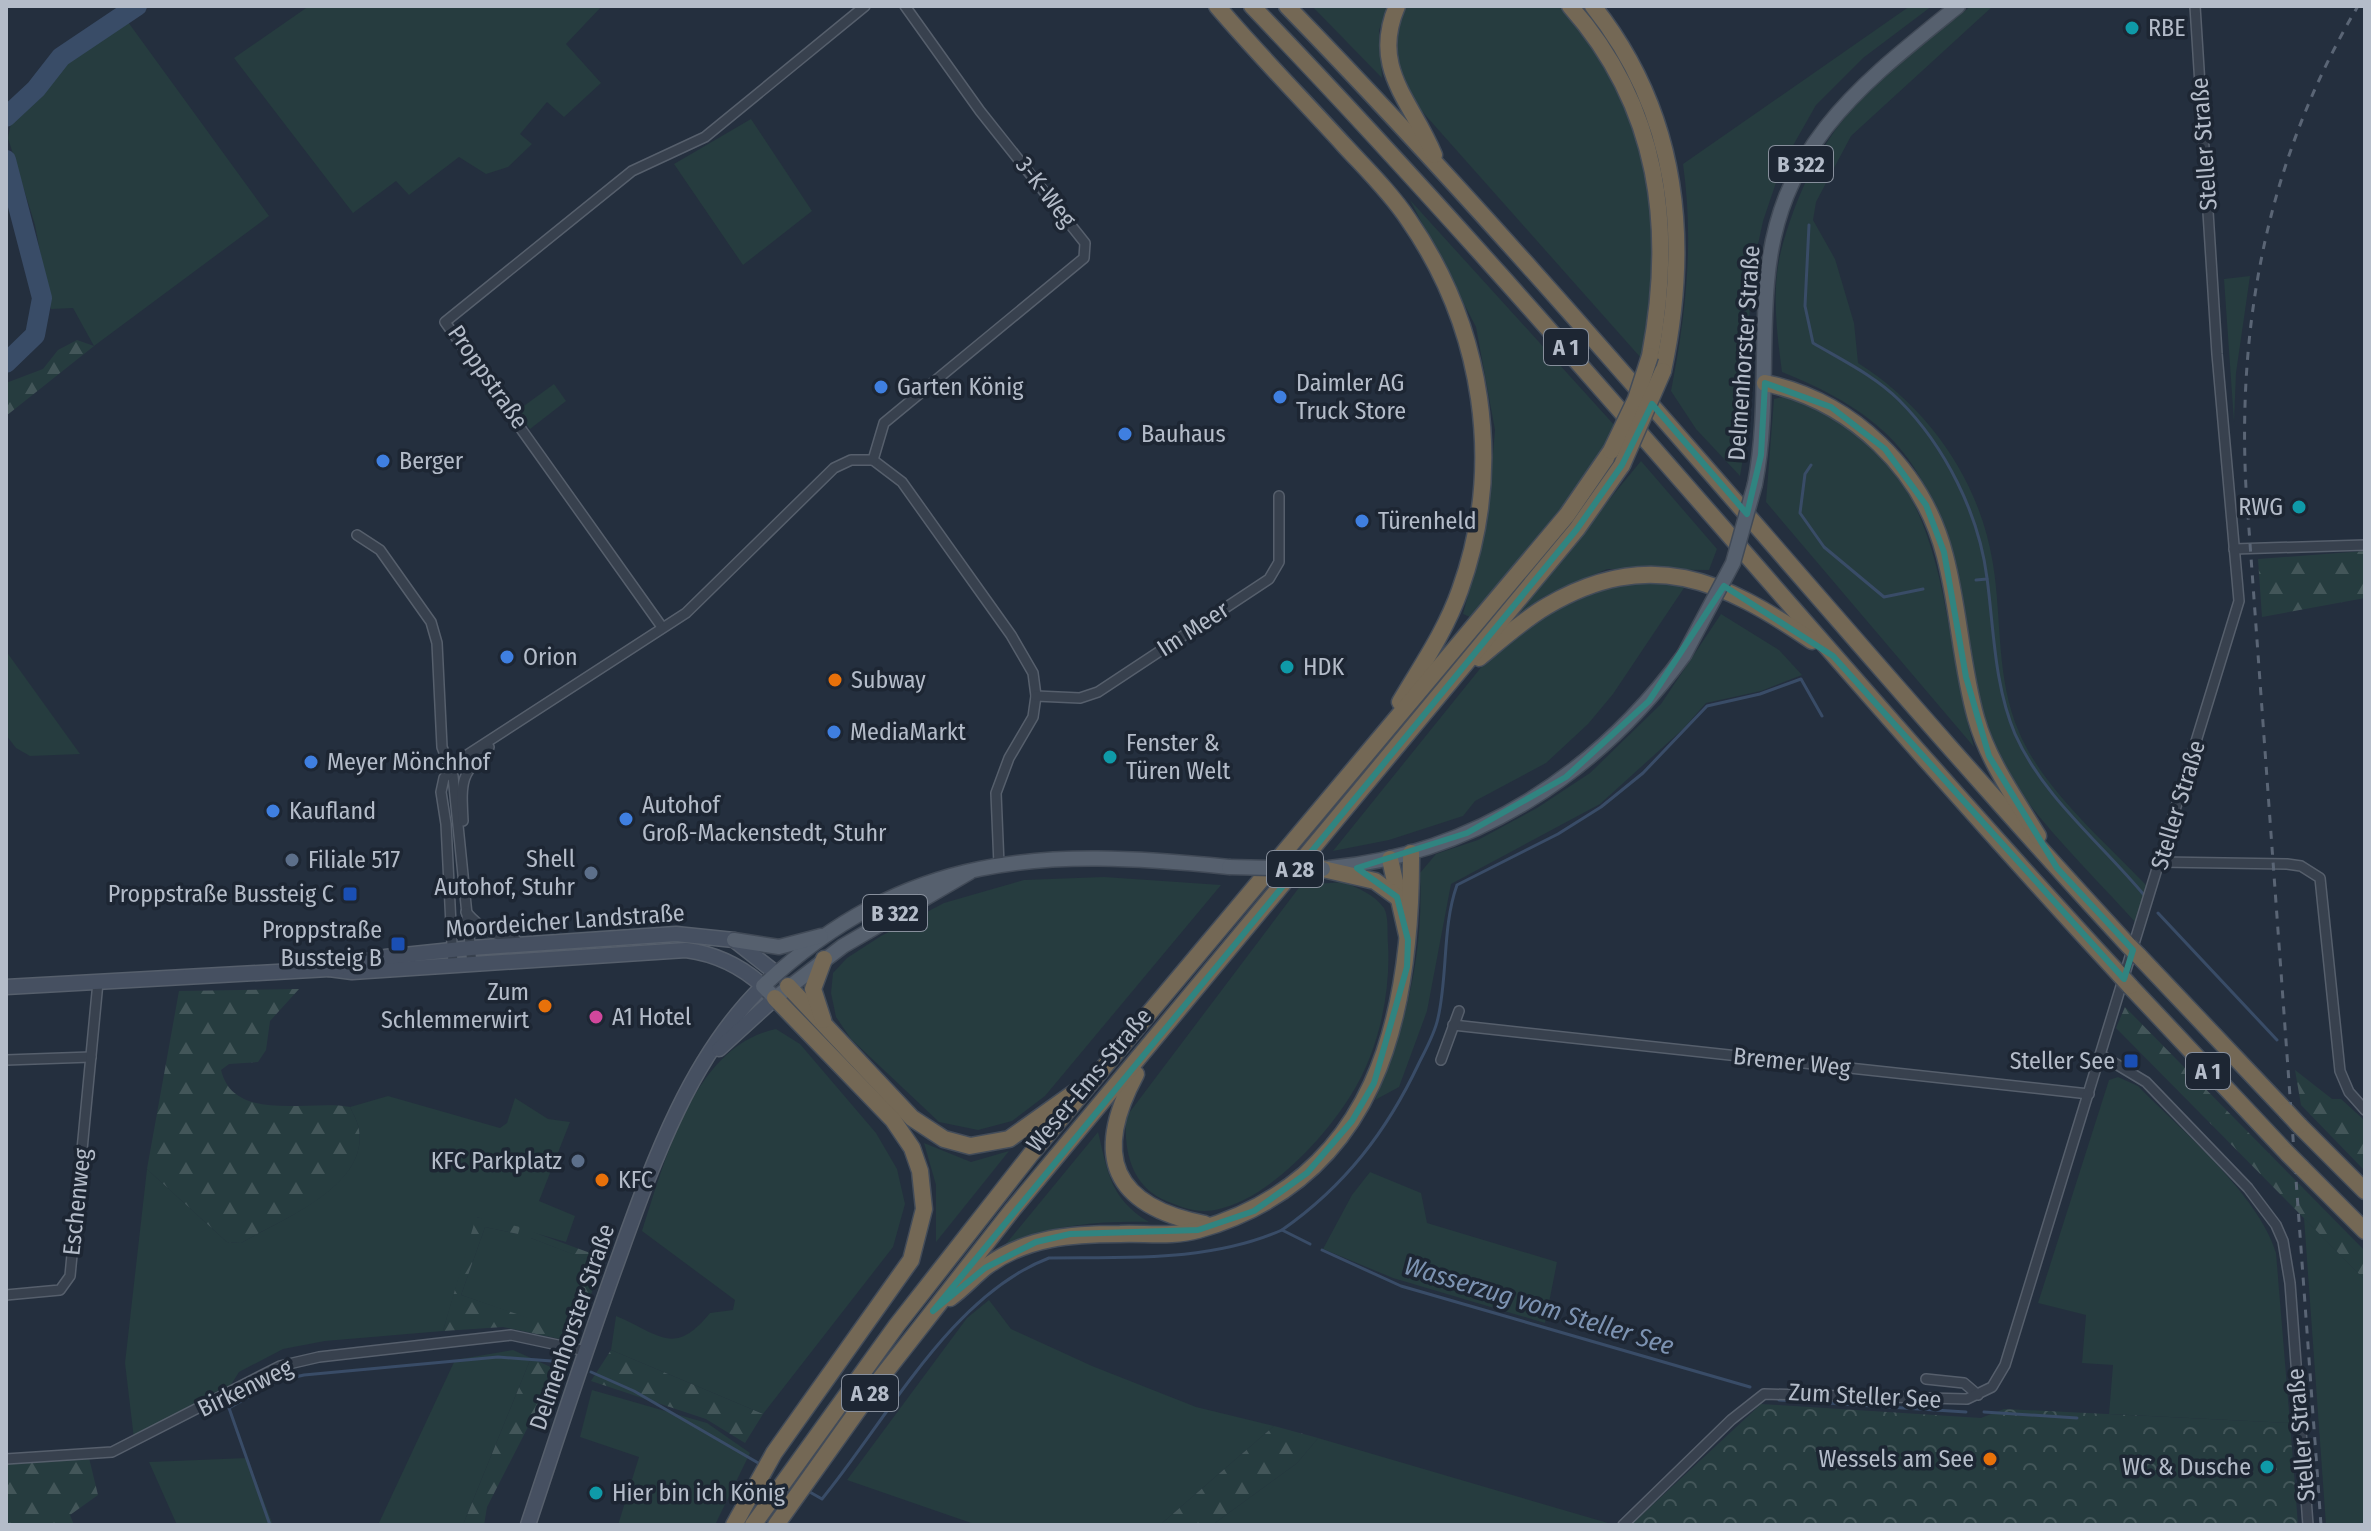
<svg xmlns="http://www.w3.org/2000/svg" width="2371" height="1531" font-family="'Fira Sans Condensed',sans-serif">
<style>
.grass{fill:#263c3f}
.forest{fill:url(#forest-firs)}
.park{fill:url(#park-crowns)}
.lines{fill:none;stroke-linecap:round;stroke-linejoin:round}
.stream{stroke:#394c67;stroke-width:3}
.river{stroke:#394c67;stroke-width:20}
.street-casing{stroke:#565f6c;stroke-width:12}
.secondary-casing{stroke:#565f6c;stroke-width:17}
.primary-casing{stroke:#414a57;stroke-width:17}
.highway-casing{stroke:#434c59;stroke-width:19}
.street{stroke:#38414e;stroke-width:9}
.secondary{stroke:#465061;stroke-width:14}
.primary{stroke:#56606e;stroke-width:14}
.highway{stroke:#746855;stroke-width:16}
.rail{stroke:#5a6575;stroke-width:3;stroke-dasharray:8 8;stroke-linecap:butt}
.primary-bridge-casing{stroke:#414a57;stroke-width:17;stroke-linecap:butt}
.highway-bridge-casing{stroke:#434c59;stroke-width:19;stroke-linecap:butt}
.primary-bridge{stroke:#56606e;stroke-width:14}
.highway-bridge{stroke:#746855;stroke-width:16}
.marked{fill:none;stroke:#308480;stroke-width:6;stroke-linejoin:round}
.culture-dot{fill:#0f9aa8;stroke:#1d2633;stroke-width:3}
.shop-dot{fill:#3f7fe0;stroke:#1d2633;stroke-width:3}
.food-dot{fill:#e8710a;stroke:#1d2633;stroke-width:3}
.service-dot{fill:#5c6f8a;stroke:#1d2633;stroke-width:3}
.transit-dot{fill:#1a4fb4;stroke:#1d2633;stroke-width:3}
.hotel-dot{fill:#d1479c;stroke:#1d2633;stroke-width:3}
.labels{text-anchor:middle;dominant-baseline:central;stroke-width:7;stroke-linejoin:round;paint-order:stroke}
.shield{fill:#1d2633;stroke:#878f9c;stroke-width:2}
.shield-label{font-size:22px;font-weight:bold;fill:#b4bcc9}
.poi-label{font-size:24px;fill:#b4bcc9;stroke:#1d2633;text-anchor:start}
.street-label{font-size:24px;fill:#b4bcc9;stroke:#1d2633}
.water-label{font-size:26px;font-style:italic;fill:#7c92b1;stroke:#1d2633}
</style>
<defs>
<pattern id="forest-firs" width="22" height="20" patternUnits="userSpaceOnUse" patternTransform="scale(2)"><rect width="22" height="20" fill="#263c3f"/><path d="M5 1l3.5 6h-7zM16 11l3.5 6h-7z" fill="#435659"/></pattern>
<pattern id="park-crowns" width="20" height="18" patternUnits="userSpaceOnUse" patternTransform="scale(2)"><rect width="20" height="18" fill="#263c3f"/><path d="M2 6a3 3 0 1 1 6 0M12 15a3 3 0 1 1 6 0" fill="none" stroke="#435659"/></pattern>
</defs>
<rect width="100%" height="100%" fill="#242f3e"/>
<g class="grass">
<path d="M309,6H602L566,44L601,83L564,117L547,102L520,134L532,144L508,167L486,174L459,157L409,195L396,181L353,213L234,58Z"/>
<path d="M1312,6H1389L1379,30L1382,78Z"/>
<path d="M1403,6H1560C1656,124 1664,211 1641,358L1411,99C1392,63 1391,45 1403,6Z"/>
<path d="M1910,6H1932L1863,58L1816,105L1782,165L1763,221L1750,282L1748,429L1740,476L1696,429L1671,391C1686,314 1694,242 1683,164Z"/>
<path d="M1971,6H1993L1851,136L1816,202L1813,220L1835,259L1854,323L1858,363C1929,408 1980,481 1993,564C2002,620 1996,679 2019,732C2042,788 2105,842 2147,886L2136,923C2098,880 2020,805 1997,755C1982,721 1975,686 1968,650C1940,505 1933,432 1782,372C1777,334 1771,290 1781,251C1793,205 1816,151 1847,115C1882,73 1929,40 1971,6Z"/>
<path d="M128,22L269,216L94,346L73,308L51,309L35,225L8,138L11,123L34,102L69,61Z"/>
<path d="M751,119L812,211L743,265L674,164Z"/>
<path d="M1410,200L1616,427L1567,502L1470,617L1463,614L1487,523L1495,430L1476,327Z"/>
<path d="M2250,276L2236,373L2234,422L2224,279Z"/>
<path d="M554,384L566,401L530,429L517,411Z"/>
<path d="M1787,396C1956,456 1934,605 1974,747L1766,502L1774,399Z"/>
<path d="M1641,461L1717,549L1709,570L1607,569L1543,597L1500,632Z"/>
<path d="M1647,583L1686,585L1613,694L1588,724L1546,763L1475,801L1463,816L1389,840L1333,851L1483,665L1512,637L1545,614L1608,588Z"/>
<path d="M1721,614L1779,650L1802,675L1761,691L1706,703L1683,729L1600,804L1451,884L1427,1011L1399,1087L1375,1100C1406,1025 1424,954 1420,873L1436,854L1478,840L1537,808L1590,773L1661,704Z"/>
<path d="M6,651L80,754L30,756L16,748L6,735Z"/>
<path d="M1104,877L1221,885L1045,1096L1012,1121L978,1130L939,1122L851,1039L836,1017L831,993L833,973L847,958L881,936L944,903L1024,880Z"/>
<path d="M1344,882C1359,889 1374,894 1384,908C1389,917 1387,933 1388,944C1391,993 1378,1053 1351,1095C1323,1140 1267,1200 1215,1210C1196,1214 1178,1206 1162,1199C1130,1183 1124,1149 1126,1117L1301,885Z"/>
<path d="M776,1029L800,1044L876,1133L897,1169L905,1204L893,1247L763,1414L611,1350L616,1316C661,1335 674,1357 710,1313L733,1310L735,1300L642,1231C665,1161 693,1046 776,1029Z"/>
<path d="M2118,1077L2138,1086C2181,1130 2259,1195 2276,1253L2290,1423L2109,1414L2113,1365L2082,1363L2086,1315L2038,1303L2109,1080Z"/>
<path d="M388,1096L500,1128L507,1123L515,1098L548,1119L570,1122L539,1201L575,1216L566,1242L531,1232V1238L594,1262L564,1331L461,1295L485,1227L518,1234L477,1217L443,1331L325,1341L283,1349L239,1372L227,1391L134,1439L125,1363L147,1169L227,1242L241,1243C280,1220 368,1186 359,1130C358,1122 353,1114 350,1107Z"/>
<path d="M1098,1132C1108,1172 1110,1199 1149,1222C1098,1221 1051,1225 1005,1245Z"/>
<path d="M924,1143L971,1162L1009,1151L936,1242V1185Z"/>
<path d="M1370,1172L1421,1193L1427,1223L1557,1262L1545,1323L1393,1278L1323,1249L1352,1195Z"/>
<path d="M2304,1218L2365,1280V1525H2326Z"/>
<path d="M989,1300L1011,1329L1092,1366L1196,1407L1274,1426L1160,1525H977L847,1480L967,1318Z"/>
<path d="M513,1350L531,1358L463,1525H378L455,1360Z"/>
<path d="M592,1390L707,1423L750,1453L715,1525H618L639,1457L580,1437Z"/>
<path d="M1318,1438L1608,1523L1212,1525L1297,1463Z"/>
<path d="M247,1458L273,1525H177L149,1462Z"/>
</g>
<g class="forest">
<path d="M77,340L94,346L6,416V383L43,369L58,350Z"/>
<path d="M2365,551V598L2262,617L2258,559Z"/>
<path d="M299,989L270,1021L266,1050L258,1062L229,1064L221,1070C234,1124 310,1099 350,1107C353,1114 358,1122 359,1130C368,1187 280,1220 241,1243L227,1242L147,1169L179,991Z"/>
<path d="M2125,1007L2365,1251V1280L2116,1028Z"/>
<path d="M2295,1070L2332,1099H2341L2365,1121V1171L2301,1105Z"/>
<path d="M476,1217L520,1227L518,1234L485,1227L461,1295L564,1330L593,1262L531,1238L530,1231L604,1258L574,1342L503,1327L443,1331Z"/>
<path d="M611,1350L763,1414L745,1443L706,1419L591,1381Z"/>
<path d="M531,1358L557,1370L487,1507L484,1525H463Z"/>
<path d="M1274,1426L1318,1438L1297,1463L1212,1525H1160Z"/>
<path d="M89,1458L98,1495L70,1515L74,1525H6V1463Z"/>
</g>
<path class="park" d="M1761,1404L1981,1418L2004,1409L2290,1423L2298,1525H1631Z"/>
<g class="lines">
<g class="stream">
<path d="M1809,225L1805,306L1813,343C1842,360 1875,376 1899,400C1945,446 1979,514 1987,578C1994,630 1994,684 2015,734C2043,797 2101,843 2144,895"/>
<path d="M1811,465L1805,474L1800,513L1824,547L1884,597L1923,589"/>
<path d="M1976,580L1987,579"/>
<path d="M2158,913L2277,1040"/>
<path d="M1282,1230C1345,1186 1387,1131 1419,1063C1426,1049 1435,1033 1438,1018C1448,975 1442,927 1457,885L1558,834L1601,807L1643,773L1707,706L1760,694L1801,679L1822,716"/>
<path d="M1322,1250L1401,1286L1750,1387"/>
<path d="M591,1372L634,1391L760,1464"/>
<path d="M1779,1400L1966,1412"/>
<path d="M1984,1412L2077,1418"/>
<path d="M808,1491L822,1499C887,1420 951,1295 1049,1258C1127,1257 1210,1262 1282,1230L1310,1244"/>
<path d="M270,1525L229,1408L277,1381L304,1375L498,1357L565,1362"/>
</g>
<g class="river">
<path d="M6,117L36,89L61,57L137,6"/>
<path d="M6,160L42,298L35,335L6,363"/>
</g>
<defs>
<g id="street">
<path d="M873,460L902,482L1011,635L1033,673L1036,696L1033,717L1009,758L996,793L999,865"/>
<path d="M357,535L380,550L431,622L437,643L442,747L453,776L472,964"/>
<path d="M2234,549L2365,545"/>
<path d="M662,627L445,322L632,171L705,137L865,6"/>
<path d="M1036,696L1080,698L1098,692L1269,579L1279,562V496"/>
<path d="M463,821C461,782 460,774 489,747"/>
<path d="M2161,862L2287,864L2301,866L2320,878L2340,1071L2349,1092L2365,1110"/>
<path d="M466,912C482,930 493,935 516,940"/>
<path d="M453,965L446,824L441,792L444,778L467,755L686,613L834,468L851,460H873L884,423L1084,258L1085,243L980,111L905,6"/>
<path d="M1453,1025L2089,1094"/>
<path d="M2101,1055L2146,1082L2248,1188L2276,1225L2283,1241L2290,1283L2308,1525"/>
<path d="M6,1060L91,1057"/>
<path d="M1441,1060L1459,1011"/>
<path d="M6,1295L60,1290L70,1276L98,982"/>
<path d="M1926,1379L1964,1383L1978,1395"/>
<path d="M6,1459L112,1452L280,1366L319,1357L511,1335L586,1351"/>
<path d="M1623,1525L1731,1420L1764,1394L1967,1399L1992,1387L2005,1365L2239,601L2217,354L2195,6"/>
</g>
<g id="secondary">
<path d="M329,969L352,972L686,950C717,954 741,966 763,986C688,1059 651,1168 616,1265C585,1351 557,1438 528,1525"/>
<path d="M6,987L329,969L385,957L471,948L676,934L734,940L777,974"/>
<path d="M719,1049L775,998"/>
</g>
<g id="primary">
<path d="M1755,484C1768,417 1761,350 1767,282C1778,146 1860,85 1958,6"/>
<path d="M1329,868C1475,854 1599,772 1684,655"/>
<path d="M970,872L843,946L775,998L763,986C908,851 1042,848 1229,867"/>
<path d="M734,940L779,947L821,936"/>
</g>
<g id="highway">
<path d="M1217,6C1258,54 1302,99 1344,145C1366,169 1390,192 1408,219C1483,327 1505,465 1460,590C1446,630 1422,665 1400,702"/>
<path d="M1252,6C1553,319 1826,657 2120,975"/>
<path d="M1287,6C1581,308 1843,637 2129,946"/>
<path d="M1397,6C1370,69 1412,101 1434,155"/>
<path d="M1570,6C1660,108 1674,228 1650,356"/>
<path d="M1593,6C1679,114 1691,240 1663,371"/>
<path d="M1765,383C1852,401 1923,470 1945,556C1959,609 1961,665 1976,718C1988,761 2015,798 2038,836"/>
<path d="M1479,658C1501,640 1523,620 1547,606C1649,546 1723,580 1812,641"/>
<path d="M1390,859L1407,935"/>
<path d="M1323,869L1375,881L1397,897"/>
<path d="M2139,956L2286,1111"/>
<path d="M788,986L912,1118L944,1139L970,1146L1009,1139L1075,1092"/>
<path d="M2130,986L2288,1154"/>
<path d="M823,1020L813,989L824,959"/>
<path d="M1136,1074C1092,1156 1112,1206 1205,1224"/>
<path d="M2299,1125L2365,1191"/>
<path d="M2301,1167L2365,1231"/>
<path d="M950,1298C964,1288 974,1276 987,1266C1027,1237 1072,1234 1120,1234C1145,1233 1174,1237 1198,1230C1376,1179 1412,1018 1411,853"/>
<path d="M734,1525L774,1453L911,1260L924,1209L920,1171L912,1148L893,1120L775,998"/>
<path d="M753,1525L897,1325L1031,1154L1567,515L1611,451"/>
<path d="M776,1525L880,1379L1013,1209L1577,529L1622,465"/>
</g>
</defs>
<use href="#street" class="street-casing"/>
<use href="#secondary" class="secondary-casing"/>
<use href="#primary" class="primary-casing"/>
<use href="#highway" class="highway-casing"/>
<use href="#street" class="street"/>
<use href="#secondary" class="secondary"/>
<use href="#primary" class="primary"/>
<use href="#highway" class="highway"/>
<path class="rail" d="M2321,1525L2246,488C2237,317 2270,154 2358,6"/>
<defs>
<g id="primary-bridge">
<path d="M1684,655L1733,563L1755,484"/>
<path d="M1229,867L1323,869"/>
</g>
<g id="highway-bridge">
<path d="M1611,451L1636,399L1650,356"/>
<path d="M1622,465L1663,371"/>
<path d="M2129,946L2139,956"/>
<path d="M2120,975L2130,986"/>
<path d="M2286,1111L2299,1125"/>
<path d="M2288,1154L2301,1167"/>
</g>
</defs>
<use href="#primary-bridge" class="primary-bridge-casing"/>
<use href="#highway-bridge" class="highway-bridge-casing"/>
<use href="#primary-bridge" class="primary-bridge"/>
<use href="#highway-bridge" class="highway-bridge"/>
</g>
<path class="marked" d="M1765,383L1831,407L1885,449L1926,505L1944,552L1966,677L1989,756L2057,868L2133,950L2124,979L1833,656L1724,586L1649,701L1566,777L1467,833L1357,868L1397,897L1408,940L1407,967L1374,1083L1352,1121L1307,1173L1254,1211L1198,1230L1070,1234L1036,1242L985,1268L933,1311L1577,529L1622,465L1652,404L1747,514L1761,455Z"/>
<g class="culture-dot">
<circle cx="2132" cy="28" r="8"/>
<circle cx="2299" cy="507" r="8"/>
<circle cx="1287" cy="667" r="8"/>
<circle cx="1110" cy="757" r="8"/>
<circle cx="2267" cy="1467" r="8"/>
<circle cx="596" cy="1493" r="8"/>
</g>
<g class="shop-dot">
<circle cx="881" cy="387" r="8"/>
<circle cx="1280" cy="397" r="8"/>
<circle cx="1125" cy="434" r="8"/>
<circle cx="383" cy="461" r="8"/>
<circle cx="1362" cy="521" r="8"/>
<circle cx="507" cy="657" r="8"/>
<circle cx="834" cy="732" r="8"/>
<circle cx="311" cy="762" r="8"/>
<circle cx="273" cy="811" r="8"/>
<circle cx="626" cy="819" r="8"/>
</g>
<g class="food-dot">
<circle cx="835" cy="680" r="8"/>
<circle cx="545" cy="1006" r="8"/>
<circle cx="602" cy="1180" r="8"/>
<circle cx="1990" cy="1459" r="8"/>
</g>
<g class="service-dot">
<circle cx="292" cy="860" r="8"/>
<circle cx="591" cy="873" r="8"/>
<circle cx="578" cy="1161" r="8"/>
</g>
<g class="transit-dot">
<rect x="342" y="886" width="16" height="16" rx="4"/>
<rect x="390" y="936" width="16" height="16" rx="4"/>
<rect x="2123" y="1053" width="16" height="16" rx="4"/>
</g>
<circle class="hotel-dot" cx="596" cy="1017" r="8"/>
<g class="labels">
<g class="shield">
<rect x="1769" y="146" width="64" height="36" rx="6"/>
<rect x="1544" y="329" width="44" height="36" rx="6"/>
<rect x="1267" y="851" width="56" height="36" rx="6"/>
<rect x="863" y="895" width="64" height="36" rx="6"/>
<rect x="2186" y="1053" width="44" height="36" rx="6"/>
<rect x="842" y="1375" width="56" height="36" rx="6"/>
</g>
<g class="shield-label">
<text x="1801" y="164">B 322</text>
<text x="1566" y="347">A 1</text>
<text x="1295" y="869">A 28</text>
<text x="895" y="913">B 322</text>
<text x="2208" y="1071">A 1</text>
<text x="870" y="1393">A 28</text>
</g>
<g class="poi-label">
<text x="2148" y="28">RBE</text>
<text x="1296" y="383">Daimler AG<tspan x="1296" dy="28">Truck Store</tspan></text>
<text x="897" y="387">Garten König</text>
<text x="1141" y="434">Bauhaus</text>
<text x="399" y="461">Berger</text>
<text x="2283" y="507" text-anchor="end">RWG</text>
<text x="1378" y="521">Türenheld</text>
<text x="523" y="657">Orion</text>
<text x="1303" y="667">HDK</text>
<text x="851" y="680">Subway</text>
<text x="850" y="732">MediaMarkt</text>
<text x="1126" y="743">Fenster &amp;<tspan x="1126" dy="28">Türen Welt</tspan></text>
<text x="327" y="762">Meyer Mönchhof</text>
<text x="642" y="805">Autohof<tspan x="642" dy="28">Groß-Mackenstedt, Stuhr</tspan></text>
<text x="289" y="811">Kaufland</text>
<text x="575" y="859" text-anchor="end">Shell<tspan x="575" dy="28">Autohof, Stuhr</tspan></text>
<text x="308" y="860">Filiale 517</text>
<text x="334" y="894" text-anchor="end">Proppstraße Bussteig C</text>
<text x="382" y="930" text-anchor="end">Proppstraße<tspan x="382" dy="28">Bussteig B</tspan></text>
<text x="529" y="992" text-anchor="end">Zum<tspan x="529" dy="28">Schlemmerwirt</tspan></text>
<text x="612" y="1017">A1 Hotel</text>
<text x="2115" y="1061" text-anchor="end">Steller See</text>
<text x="562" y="1161" text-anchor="end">KFC Parkplatz</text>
<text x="618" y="1180">KFC</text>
<text x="1974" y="1459" text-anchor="end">Wessels am See</text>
<text x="2251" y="1467" text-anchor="end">WC &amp; Dusche</text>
<text x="612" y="1493">Hier bin ich König</text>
</g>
<g class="street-label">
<text transform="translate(2204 144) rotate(-94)">Steller Straße</text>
<text transform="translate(1046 192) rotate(52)">3-K-Weg</text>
<text transform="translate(1744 353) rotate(-86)">Delmenhorster Straße</text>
<text transform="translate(488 377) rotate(55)">Proppstraße</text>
<text transform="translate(1193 629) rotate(-33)">Im Meer</text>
<text transform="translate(2178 805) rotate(-73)">Steller Straße</text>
<text transform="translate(565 921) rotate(-4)">Moordeicher Landstraße</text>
<text transform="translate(1792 1062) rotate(6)">Bremer Weg</text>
<text transform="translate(1089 1080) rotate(-50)">Weser-Ems-Straße</text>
<text transform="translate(77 1202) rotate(-84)">Eschenweg</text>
<text transform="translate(572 1327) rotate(-71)">Delmenhorster Straße</text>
<text transform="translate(245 1388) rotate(-26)">Birkenweg</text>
<text transform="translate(1865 1396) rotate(3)">Zum Steller See</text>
<text transform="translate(2301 1435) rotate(-95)">Steller Straße</text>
</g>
<g class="water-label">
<text transform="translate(1539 1306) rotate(17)">Wasserzug vom Steller See</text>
</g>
</g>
<rect width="2371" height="1531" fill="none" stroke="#b4bcc9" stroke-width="16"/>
</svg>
